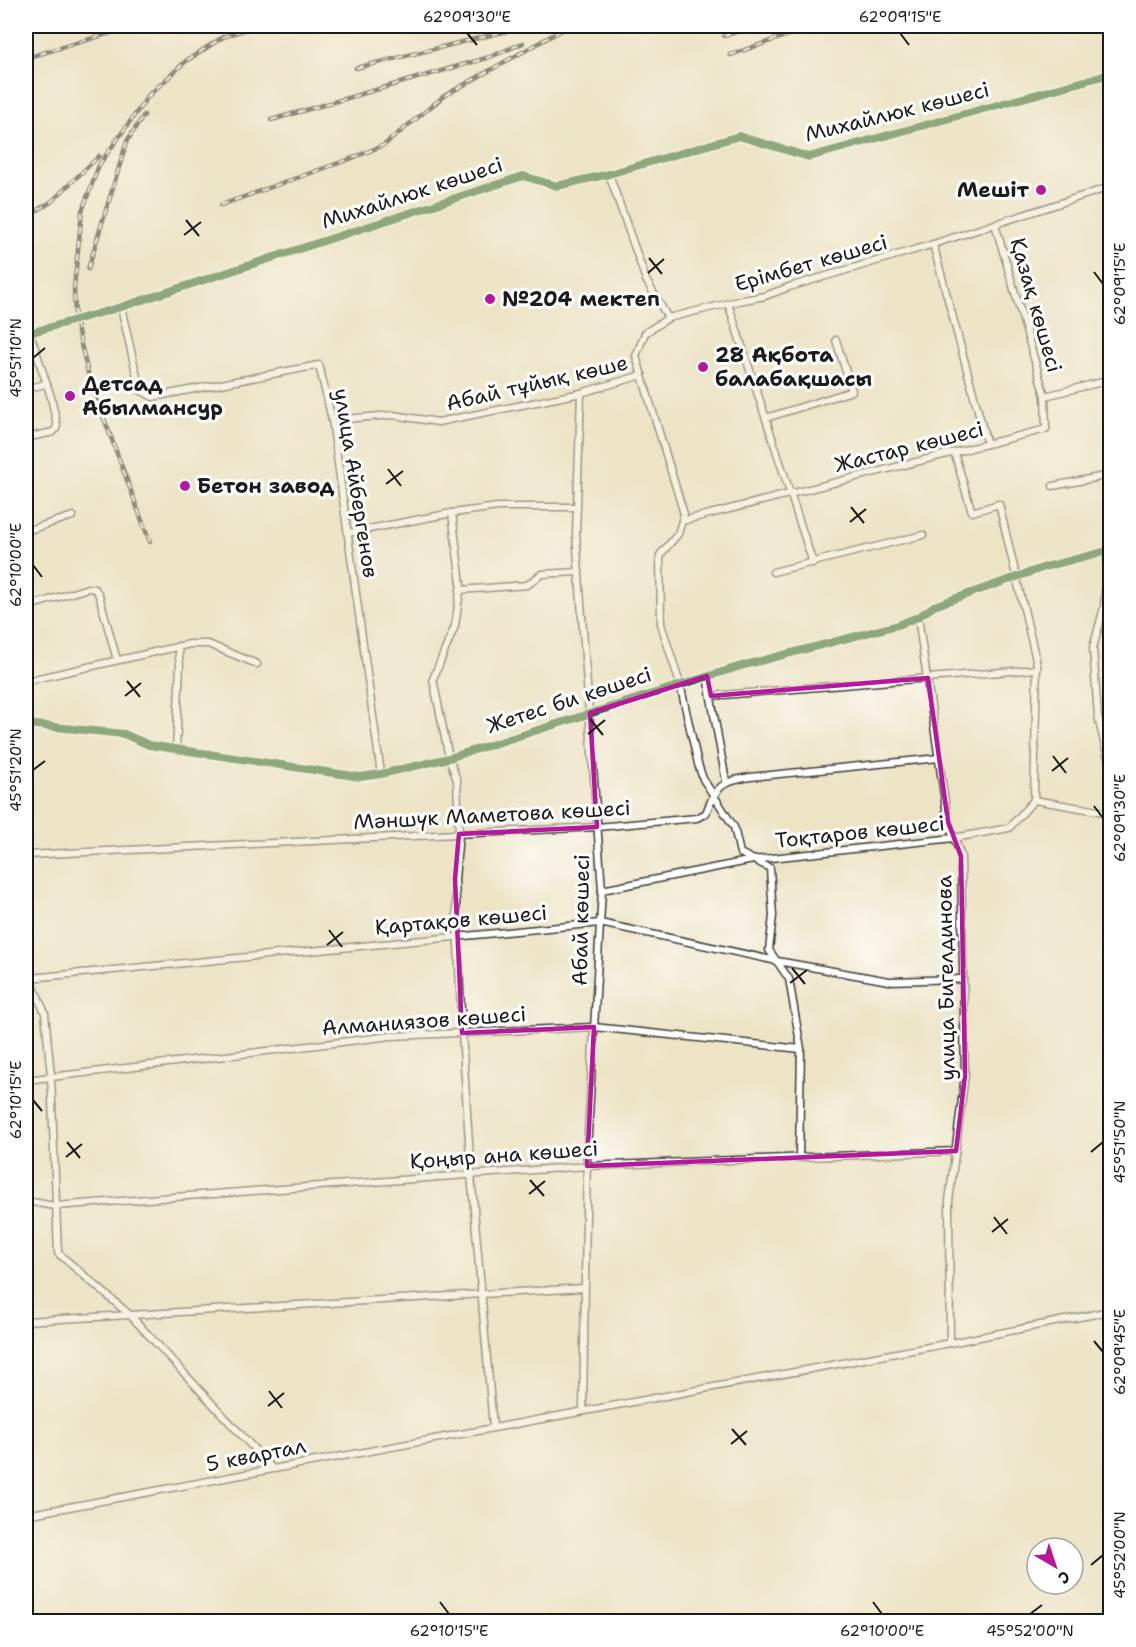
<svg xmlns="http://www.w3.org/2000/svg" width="1136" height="1647" font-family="'Shantell Sans',sans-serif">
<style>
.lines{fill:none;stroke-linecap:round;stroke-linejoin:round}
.minor-casing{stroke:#3b3a36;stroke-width:9}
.minor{stroke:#fff;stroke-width:6}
.rail-casing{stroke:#1c1c1c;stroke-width:4.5}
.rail{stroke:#fff;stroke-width:2;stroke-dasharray:7;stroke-linecap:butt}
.cycleway-casing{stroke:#fff;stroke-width:11}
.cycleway{stroke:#1b5e20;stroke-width:8}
.marked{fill:none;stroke:#b5179e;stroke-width:4.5;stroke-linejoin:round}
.ticks{fill:none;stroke:#1c1c1c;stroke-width:2}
.poi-dot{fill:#b5179e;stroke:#fff;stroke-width:2}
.labels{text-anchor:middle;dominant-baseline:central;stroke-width:6;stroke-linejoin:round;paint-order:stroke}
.street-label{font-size:21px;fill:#1c1c1c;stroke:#fff}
.poi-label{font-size:21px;font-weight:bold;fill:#1c1c1c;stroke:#fff;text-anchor:start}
.neatline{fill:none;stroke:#1c1c1c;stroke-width:2}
.ticks-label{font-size:15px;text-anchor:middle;fill:#1c1c1c}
</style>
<rect width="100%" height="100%" fill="#fff"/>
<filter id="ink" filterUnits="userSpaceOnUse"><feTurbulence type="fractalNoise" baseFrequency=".0167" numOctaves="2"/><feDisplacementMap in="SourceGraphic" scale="12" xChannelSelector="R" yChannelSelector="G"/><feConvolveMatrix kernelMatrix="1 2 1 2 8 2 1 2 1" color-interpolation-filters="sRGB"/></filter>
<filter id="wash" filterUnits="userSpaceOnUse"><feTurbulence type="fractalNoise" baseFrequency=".008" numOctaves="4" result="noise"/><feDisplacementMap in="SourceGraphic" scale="24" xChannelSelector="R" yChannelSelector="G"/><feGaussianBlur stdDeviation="1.35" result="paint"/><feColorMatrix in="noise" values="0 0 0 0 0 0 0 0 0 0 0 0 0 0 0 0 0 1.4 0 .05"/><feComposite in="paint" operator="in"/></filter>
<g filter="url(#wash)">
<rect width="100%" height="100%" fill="#ede4c6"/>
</g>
<g filter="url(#ink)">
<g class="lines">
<defs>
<g id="minor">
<path d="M609,174L646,280L668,318L738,301L765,296L789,287L924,247L1110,187"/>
<path d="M995,224L1045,396"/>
<path d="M933,244L987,444"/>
<path d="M728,303L813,563"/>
<path d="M121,307L140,390L153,397L319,365L332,420L381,774"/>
<path d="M668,318L645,333L636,356L684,514L678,534L660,555L661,624L680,684L698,764L703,779L734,827L740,853L770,868L773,916L769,950L789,979L801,1049L799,1157"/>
<path d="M26,334L121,307L523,176L557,186L609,174L739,136L809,157L1110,74"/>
<path d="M26,389L45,384"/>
<path d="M581,393L576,534L602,890L587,1150L583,1411"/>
<path d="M766,418L852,391L836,340"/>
<path d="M332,420L393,415L438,422L581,393L642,375"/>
<path d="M26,438L53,432L56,429L57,425L51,397L30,333"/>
<path d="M954,452L972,512L999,504L1037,664L1034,800"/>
<path d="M1053,486L1110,475"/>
<path d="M452,513L461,584L455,626L433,679L449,758L457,780L459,834L455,879L462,1033L471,1174L493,1427"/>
<path d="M682,521L1046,429L1045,396L1110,380"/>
<path d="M26,531L73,516"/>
<path d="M348,533L452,513L498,507H577"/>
<path d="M1108,552L1104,607L1093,648L1098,717L1110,767"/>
<path d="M773,572L923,535"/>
<path d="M460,590L527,585L542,574L579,572"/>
<path d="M26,607L88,588L95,589L99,595L117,660"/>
<path d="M918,617L948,822L961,856L965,1075L949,1201L950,1343"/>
<path d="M707,676L726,781"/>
<path d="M26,681L190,644H208L257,664"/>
<path d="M711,696L1037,669"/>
<path d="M26,724L124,734L149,745L360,777L381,774L449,758L741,666L898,625L918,617L934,606L1045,567L1110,550"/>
<path d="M176,750L180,665L178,646"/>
<path d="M26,855L597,827L697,818L706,813C717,785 721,782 750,777L939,758"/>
<path d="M602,890L753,860L954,838L1009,828L1034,800L1110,813"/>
<path d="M26,963L30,978L45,1013L51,1076L58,1253L130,1315"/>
<path d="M30,978L600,923L777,961L889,981L963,979"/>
<path d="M26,1080L391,1036L594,1027L801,1049"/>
<path d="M26,1201L55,1206L587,1166L956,1151"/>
<path d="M26,1321L130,1315"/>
<path d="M272,1468L130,1315L584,1288"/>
<path d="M26,1515L950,1343L1110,1311"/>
</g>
</defs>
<use href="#minor" class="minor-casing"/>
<use href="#minor" class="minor"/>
<defs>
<g id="rail">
<path d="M724,36L753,26"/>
<path d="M730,55L814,26"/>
<path d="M26,58L134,26"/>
<path d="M356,68L528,26"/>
<path d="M146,98L186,61L223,37L255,26"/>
<path d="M271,120L490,57L523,43"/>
<path d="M221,205L350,159L384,145L444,96L569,26"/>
<path d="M26,217L51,202L99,156"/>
<path d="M88,269L127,141L144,115"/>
<path d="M150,542L90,381L75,320L74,288L82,211L99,165L151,92"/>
</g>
</defs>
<use href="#rail" class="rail-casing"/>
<use href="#rail" class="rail"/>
<defs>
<g id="cycleway">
<path d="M26,334L121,307L523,176L557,186L609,174L739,136L809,157L1110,74"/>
<path d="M26,724L124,734L149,745L360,777L381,774L449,758L741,666L898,625L918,617L934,606L1045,567L1110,550"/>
</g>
</defs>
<use href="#cycleway" class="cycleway-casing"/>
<use href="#cycleway" class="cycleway"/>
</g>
</g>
<path d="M0 0H1136V1647H0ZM707,676L711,696L928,678L948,822L961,856L965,1075L956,1151L587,1166L594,1027L462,1033L455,879L459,834L597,827L590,713Z" fill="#ede4c6" fill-opacity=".55" fill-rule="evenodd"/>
<path class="marked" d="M707,676L711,696L928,678L948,822L961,856L965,1075L956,1151L587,1166L594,1027L462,1033L455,879L459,834L597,827L590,713Z"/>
<path class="ticks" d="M467,33L477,45M900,33L909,45M186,220L199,236M184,235L201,222M649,258L662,274M1094,272L1103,284M648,273L664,259M33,358L45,348M388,469L401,486M386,484L403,471M851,507L864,523M850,522L866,509M33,565L42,577M127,681L140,697M125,696L141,683M590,719L603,735M588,734L605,720M1053,756L1066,773M33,770L45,761M1052,771L1068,758M1094,806L1103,818M329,930L342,947M327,945L343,932M792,968L805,984M790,983L807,970M33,1100L42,1111M67,1142L80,1158M1091,1152L1103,1142M66,1157L82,1144M530,1180L544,1196M529,1194L545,1181M994,1217L1007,1234M992,1232L1008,1219M1094,1341L1103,1352M269,1391L282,1408M268,1406L284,1393M732,1429L746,1445M731,1444L747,1431M1091,1565L1103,1555M440,1602L449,1614M873,1602L882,1614M1030,1614L1042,1605"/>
<g class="poi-dot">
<circle cx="1041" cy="190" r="6"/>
<circle cx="490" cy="299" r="6"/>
<circle cx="703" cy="367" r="6"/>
<circle cx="70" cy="396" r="6"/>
<circle cx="185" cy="486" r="6"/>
</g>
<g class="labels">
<g class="street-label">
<text transform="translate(897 112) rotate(-14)">Михайлюк көшесі</text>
<text transform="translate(412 193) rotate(-18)">Михайлюк көшесі</text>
<text transform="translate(811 263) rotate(-16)">Ерімбет көшесі</text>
<text transform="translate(1036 305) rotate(74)">Қазақ көшесі</text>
<text transform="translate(537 383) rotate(-13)">Абай тұйық көше</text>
<text transform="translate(909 447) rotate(-14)">Жастар көшесі</text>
<text transform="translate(356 483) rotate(81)">улица Айбергенов</text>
<text transform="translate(569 700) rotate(-18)">Жетес би көшесі</text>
<text transform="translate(492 815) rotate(-3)">Мәншүк Маметова көшесі</text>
<text transform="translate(860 832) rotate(-6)">Тоқтаров көшесі</text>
<text transform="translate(461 920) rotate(-5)">Қартақов көшесі</text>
<text transform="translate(581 920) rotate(-89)">Абай көшесі</text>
<text transform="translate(946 978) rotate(-91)">улица Бигелдинова</text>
<text transform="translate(424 1021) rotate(-4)">Алманиязов көшесі</text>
<text transform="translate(504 1155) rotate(-4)">Қоңыр ана көшесі</text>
<text transform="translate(256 1455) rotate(-11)">5 квартал</text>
</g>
<g class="poi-label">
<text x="1029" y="190" text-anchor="end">Мешіт</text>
<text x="502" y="299">№204 мектеп</text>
<text x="715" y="355">28 Ақбота<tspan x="715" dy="24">балабақшасы</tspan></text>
<text x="82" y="384">Детсад<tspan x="82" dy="24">Абылмансур</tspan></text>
<text x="197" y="486">Бетон завод</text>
</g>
</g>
<rect width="1136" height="1647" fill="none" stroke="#fff" stroke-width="66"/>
<g transform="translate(1055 1566) rotate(141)"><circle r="28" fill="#ffffff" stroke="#a4a4a4" stroke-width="1.5"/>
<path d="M0-4.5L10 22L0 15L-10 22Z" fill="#b5179e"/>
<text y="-9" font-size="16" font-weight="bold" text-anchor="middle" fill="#1c1c1c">С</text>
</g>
<rect x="33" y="33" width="1070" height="1581" class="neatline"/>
<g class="ticks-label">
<text x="467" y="22">62°09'30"E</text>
<text x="900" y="22">62°09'15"E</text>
<text transform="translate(1120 284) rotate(-90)" y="5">62°09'15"E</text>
<text transform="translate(16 358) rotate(-90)" y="5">45°51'10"N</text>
<text transform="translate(16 565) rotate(-90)" y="5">62°10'00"E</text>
<text transform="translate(16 770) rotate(-90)" y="5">45°51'20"N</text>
<text transform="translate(1120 818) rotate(-90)" y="5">62°09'30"E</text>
<text transform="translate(16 1100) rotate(-90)" y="5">62°10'15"E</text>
<text transform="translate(1120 1142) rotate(-90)" y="5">45°51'50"N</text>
<text transform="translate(1120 1352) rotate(-90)" y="5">62°09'45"E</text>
<text transform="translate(1120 1555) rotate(-90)" y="5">45°52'00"N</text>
<text x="449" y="1636">62°10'15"E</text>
<text x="882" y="1636">62°10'00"E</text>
<text x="1030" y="1636">45°52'00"N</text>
</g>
</svg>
